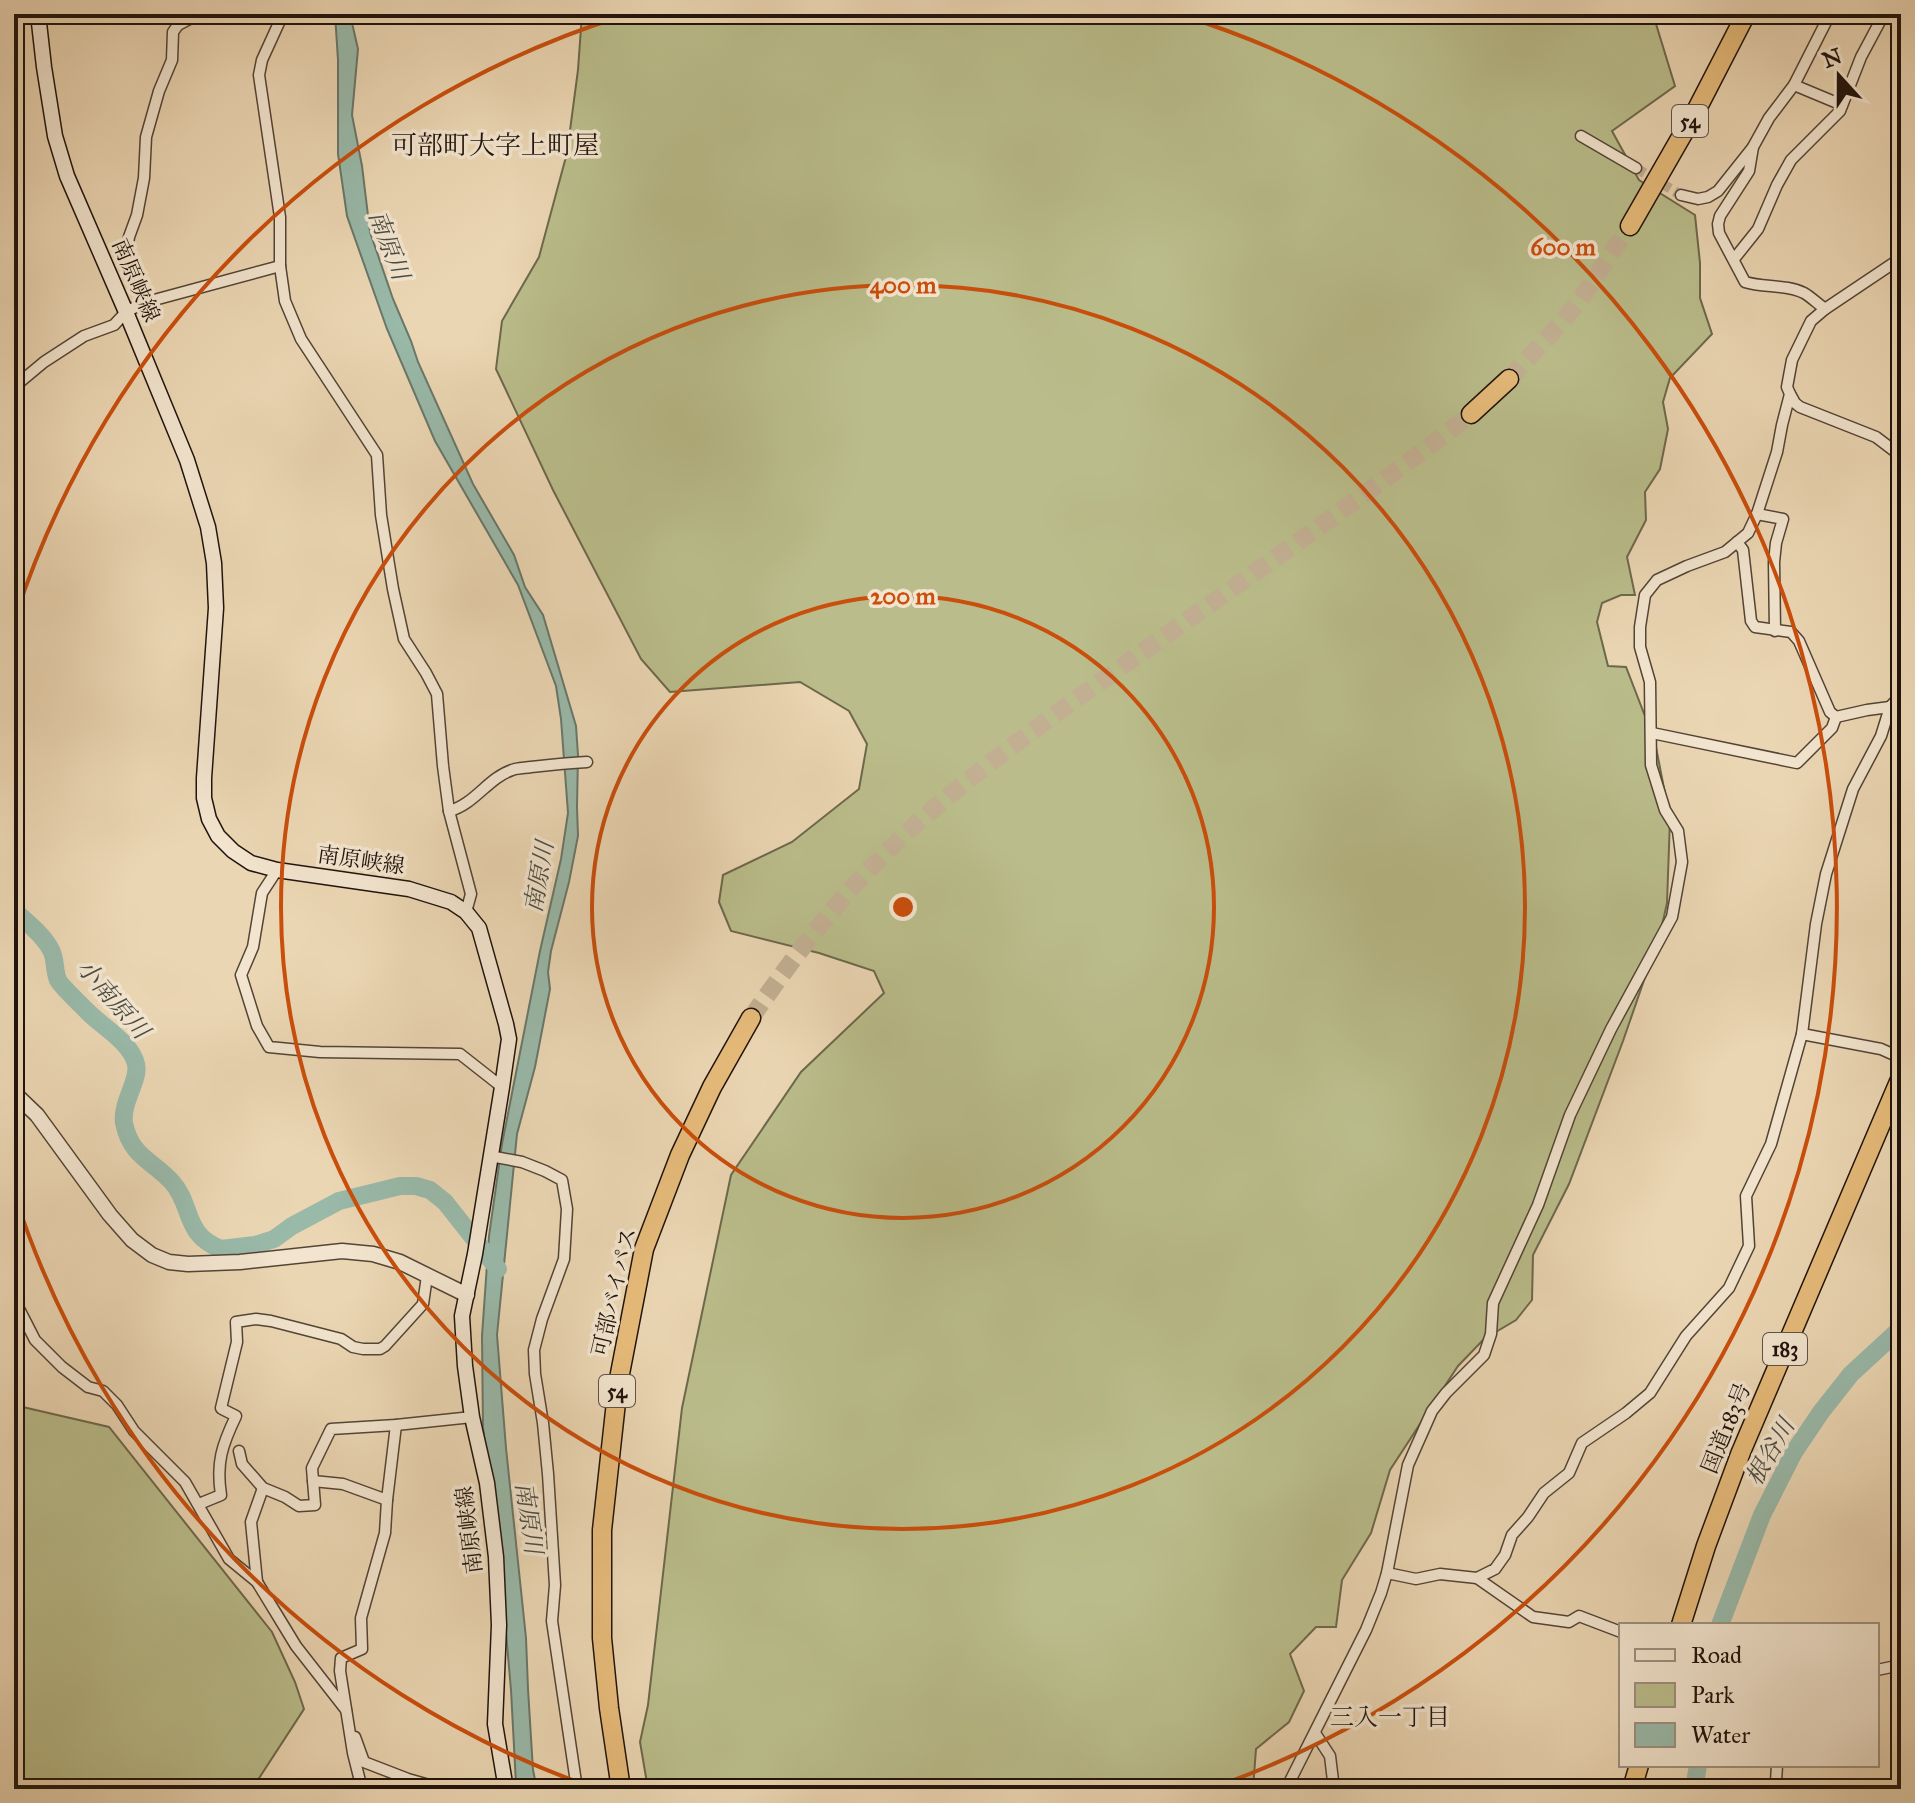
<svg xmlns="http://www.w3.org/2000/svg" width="1915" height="1803" font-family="'IM FELL Great Primer','Noto Serif JP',serif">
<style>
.green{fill:#babd8b;stroke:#6d684c;stroke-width:2}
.water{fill:#99b9a9;stroke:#69776a;stroke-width:2}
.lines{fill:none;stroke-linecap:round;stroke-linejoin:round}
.river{stroke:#99b9a9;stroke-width:18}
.minor-tunnel{stroke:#c2af92;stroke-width:10;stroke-dasharray:10 5;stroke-linecap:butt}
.trunk-tunnel{stroke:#c2af92;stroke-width:18;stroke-dasharray:18 9;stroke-linecap:butt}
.minor-casing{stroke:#534436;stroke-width:13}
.tertiary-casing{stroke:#534436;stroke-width:17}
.secondary-casing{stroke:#20130c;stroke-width:17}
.trunk-casing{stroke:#20130c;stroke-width:21}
.minor{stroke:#f2e4ce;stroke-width:10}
.tertiary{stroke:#f2e4ce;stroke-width:14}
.secondary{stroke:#f2e4ce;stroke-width:14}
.trunk{stroke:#e6bb7a;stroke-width:18}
.ring{fill:none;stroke:#ca4e0c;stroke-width:4}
.labels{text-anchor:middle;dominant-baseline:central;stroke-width:7;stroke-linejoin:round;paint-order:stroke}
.shield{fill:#f2e4ce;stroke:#5f5246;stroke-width:2}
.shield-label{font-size:20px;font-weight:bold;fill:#20130c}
.street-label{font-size:22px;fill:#20130c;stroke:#f2e4ce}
.water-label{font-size:24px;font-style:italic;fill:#4a4d43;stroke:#f2e4ce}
.neighbourhood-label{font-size:24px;fill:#20130c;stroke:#f2e4ce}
.quarter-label{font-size:26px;fill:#20130c;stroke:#f2e4ce}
.centre{fill:#ca4e0c;stroke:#f2e4ce;stroke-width:4}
.ring-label{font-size:24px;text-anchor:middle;font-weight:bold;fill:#ca4e0c;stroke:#f2e4ce;stroke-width:7;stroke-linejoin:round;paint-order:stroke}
</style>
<rect width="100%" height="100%" fill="#ebd6b3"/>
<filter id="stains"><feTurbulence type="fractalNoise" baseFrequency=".0025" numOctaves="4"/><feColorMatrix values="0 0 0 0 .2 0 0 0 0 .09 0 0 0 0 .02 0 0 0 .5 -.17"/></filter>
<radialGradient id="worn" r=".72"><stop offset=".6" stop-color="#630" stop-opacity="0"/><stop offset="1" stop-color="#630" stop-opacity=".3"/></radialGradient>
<g class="green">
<path d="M582,14H1641L1656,24L1675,86L1612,131L1639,180L1695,215L1700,263V298L1712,334L1670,378L1663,402L1668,429L1660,469L1645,492L1646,520L1627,557L1635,595H1621L1602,603L1597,622L1608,666L1626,667L1655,742L1670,819L1667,903L1660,934L1623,1041L1569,1184L1533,1255L1532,1300L1516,1320L1484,1339L1458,1366L1390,1470L1371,1533L1342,1580L1336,1627H1316L1290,1654L1304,1691L1289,1722L1256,1749L1253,1789H648L640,1742L648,1705L682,1408L731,1175L801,1072L884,993L874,971L819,953L731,931L719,902L723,875L792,842L859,789L867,744L849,711L800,682L670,692L641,659L553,490L496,369L502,321L539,257L567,153L578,70Z"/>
<path d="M14,1405L109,1427L272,1632L295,1682L304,1709L252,1789H14Z"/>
</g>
<path class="water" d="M335,14H350L358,49L352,115L362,166L370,232L393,299L411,341L418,362L473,484L514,555L525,587L543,615L576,726L578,755L577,807L578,836L569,882L551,951L548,972L550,989L535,1067L517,1134L497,1335L506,1448L526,1638L528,1689L533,1770L537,1789H518L516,1784L511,1690L498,1541L483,1428L482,1336L489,1236L502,1144L540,951L561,859L568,813L561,719L556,686L518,585L435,441L387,329L347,216L338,154V60Z"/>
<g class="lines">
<g class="river">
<path d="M14,910C26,922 44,935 51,950C56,959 54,971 58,980C61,986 81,1005 87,1011C101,1026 131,1042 136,1064C140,1080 121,1102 124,1123C131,1157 152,1160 172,1182C193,1205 183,1235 221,1249L255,1245L274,1239L292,1226L339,1201L400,1186H416L430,1190L445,1202L498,1269"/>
<path d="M1720,1625L1762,1515L1794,1452L1821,1412L1851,1374L1901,1328"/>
<path d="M1694,1789L1698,1765"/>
</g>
<path class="minor-tunnel" d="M1636,168L1681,195"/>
<g class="trunk-tunnel">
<path d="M1509,379L1559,325L1580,300L1630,226"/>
<path d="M751,1018C796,953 844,891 902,837C972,772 1050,718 1127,663C1242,581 1359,501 1471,414"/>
</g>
<defs>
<g id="minor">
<path d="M283,14L262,60L259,75L280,217V266L285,301L301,339L377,455L381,515L393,589L404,639L426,673L437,694L443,766L449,811L471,894L466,912"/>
<path d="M1794,85L1842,105"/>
<path d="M1581,136L1636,168"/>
<path d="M1753,147L1749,171L1720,216L1718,224L1719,233L1745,282C1763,288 1786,284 1804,293C1811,297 1818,304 1825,309"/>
<path d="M1681,195L1698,199L1708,197L1718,191L1753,147L1769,118L1794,85L1830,14"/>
<path d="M1734,259L1758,229L1777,185L1791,160L1840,111L1861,57L1884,14"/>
<path d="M143,303L128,260L127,251L129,237L137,215L144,178L146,137L159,91L172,60L173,32L178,25L193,17L195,14"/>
<path d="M14,387L44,362L84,336L114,325L126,312L143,303L280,266"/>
<path d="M1790,394L1795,403L1800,407L1876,437L1901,456"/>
<path d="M1757,514L1783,519L1776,543L1774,562L1775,631"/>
<path d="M1737,542L1743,550L1751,621L1755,627L1791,632L1799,641L1830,712L1836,717"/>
<path d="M1836,717L1867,710L1890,707"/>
<path d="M1652,733L1797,763L1832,728L1836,717"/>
<path d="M449,811C474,805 488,778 512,770C517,768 525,768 531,767C549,765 568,763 587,762"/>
<path d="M277,870L262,893L253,947L241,975L257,1026L269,1047L320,1052L460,1054L502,1087"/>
<path d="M1898,930L1901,932"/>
<path d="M1802,1034L1881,1049L1901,1058"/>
<path d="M490,1156L522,1162L545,1171L562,1180L567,1209L564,1259L542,1319L534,1350L535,1374L543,1423L548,1474L555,1585L552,1621L577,1789"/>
<path d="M14,1299L35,1340L62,1367L88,1387L103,1391L117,1405L134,1431L185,1482L229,1559L257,1582L296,1646L346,1710"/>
<path d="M221,1408L237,1342L236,1322L256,1319L271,1321L341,1339L353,1347L363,1349H380L385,1346L423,1304L427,1276"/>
<path d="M239,1451L242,1464L263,1488L285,1497L299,1506L315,1505L312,1468L331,1429L396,1425L472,1417"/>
<path d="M313,1481L343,1484L387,1500"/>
<path d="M199,1504L221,1495C216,1463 222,1445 236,1416L222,1409"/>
<path d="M1387,1573L1416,1579L1440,1574L1477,1578L1533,1617L1569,1622L1579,1616L1621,1632"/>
<path d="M1477,1578L1495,1569L1505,1555L1512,1535L1528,1517L1544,1493L1569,1473L1582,1443L1626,1413L1650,1393L1686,1336L1729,1288L1749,1246L1746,1196L1771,1144L1802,1034L1816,924L1826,874L1853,789L1881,736L1890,707L1901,695"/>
<path d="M257,1582L251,1522L263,1488"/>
<path d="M1877,1670L1901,1665"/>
<path d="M1315,1733L1330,1756L1334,1789"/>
<path d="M355,1737L364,1762L408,1779L443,1789"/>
<path d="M362,1789L353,1753L340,1671L341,1658L362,1649L361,1618L385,1533L387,1500L396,1425"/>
<path d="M1286,1789L1366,1630L1381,1593L1387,1573L1408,1465L1432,1411L1446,1393L1484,1355L1491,1334L1493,1303L1538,1205L1570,1115L1611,1029L1672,917L1682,862L1678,831L1665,810L1651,765L1650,682L1640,647V627L1645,595L1657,580L1687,566L1725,552L1748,533L1757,514L1777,452L1782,425L1790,394L1787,387L1792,360L1811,321L1825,309L1901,258"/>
<path d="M1773,1789L1776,1782L1777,1765"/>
</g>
<path id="tertiary" d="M14,1093L37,1115L110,1215L132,1240L152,1255L169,1262L188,1264L240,1262L342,1251L373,1254L400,1262L467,1295"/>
<path id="secondary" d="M38,14L44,67L55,136L67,176L126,312L187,460L208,527L214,563L216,608L204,778V798L209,819L218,836L233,851L251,863L277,870L409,889L451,902L466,912L479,928L506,1024L509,1039L502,1087L475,1254L462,1316L465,1366L472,1417L487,1483L496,1557L499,1625L495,1724L506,1789"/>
<g id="trunk">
<path d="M1630,226L1696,111L1746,14"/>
<path d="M1471,414L1509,379"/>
<path d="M1681,1625L1706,1546L1741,1452L1901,1077"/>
<path d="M621,1789L609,1708L602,1638V1530L618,1384L644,1249L680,1155L712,1087L751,1018"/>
<path d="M1632,1789L1639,1765"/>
</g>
</defs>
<use href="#minor" class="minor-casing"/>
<use href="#tertiary" class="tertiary-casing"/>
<use href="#secondary" class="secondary-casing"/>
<use href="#trunk" class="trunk-casing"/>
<use href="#minor" class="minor"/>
<use href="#tertiary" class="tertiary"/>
<use href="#secondary" class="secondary"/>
<use href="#trunk" class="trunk"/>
</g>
<g class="ring">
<circle cx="903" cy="907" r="311"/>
<circle cx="903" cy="907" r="622"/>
<path d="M591 1787A934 934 0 0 1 15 1196M15 618A934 934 0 0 1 622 16M1184 16A934 934 0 0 1 1215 1787"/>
</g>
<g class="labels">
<g class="shield">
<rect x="1672" y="105" width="36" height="32" rx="6"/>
<rect x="1763" y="1333" width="44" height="32" rx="6"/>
<rect x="599" y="1375" width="36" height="32" rx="6"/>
</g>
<g class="shield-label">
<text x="1690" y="121">54</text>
<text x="1785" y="1349">183</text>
<text x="617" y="1391">54</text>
</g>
<g class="street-label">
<text transform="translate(136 280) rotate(67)">南原峡線</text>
<text transform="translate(361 860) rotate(8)">南原峡線</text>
<text transform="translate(614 1292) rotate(-77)">可部バイパス</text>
<text transform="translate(1726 1428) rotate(-68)">国道183号</text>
<text transform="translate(469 1530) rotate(-97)">南原峡線</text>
</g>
<g class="water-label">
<text transform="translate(389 245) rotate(69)">南原川</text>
<text transform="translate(539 877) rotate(-80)">南原川</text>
<text transform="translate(113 999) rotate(49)">小南原川</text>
<text transform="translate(1770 1452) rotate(-60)">根谷川</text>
<text transform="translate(529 1518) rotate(82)">南原川</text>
</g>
<g class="neighbourhood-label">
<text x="1390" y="1717">三入一丁目</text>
</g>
<g class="quarter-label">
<text x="495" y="145">可部町大字上町屋</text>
</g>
</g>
<circle cx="903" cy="907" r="12" class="centre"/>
<g class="ring-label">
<text x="1563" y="255">600 m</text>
<text x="903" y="293">400 m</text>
<text x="903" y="604">200 m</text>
</g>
<rect width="1915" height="1803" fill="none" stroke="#ebd6b3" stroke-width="48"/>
<rect x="16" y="16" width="1883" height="1771" fill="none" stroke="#20130c" stroke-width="4"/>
<rect x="24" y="24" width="1867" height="1755" fill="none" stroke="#20130c" stroke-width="2"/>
<rect x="1619" y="1623" width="260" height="144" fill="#f2e4ce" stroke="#9e9080" stroke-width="2"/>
<rect x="1635" y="1649" width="40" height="12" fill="#f2e4ce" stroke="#9e9080" stroke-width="2"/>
<text x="1691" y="1663" font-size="24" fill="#20130c">Road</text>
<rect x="1635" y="1683" width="40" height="24" fill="#babd8b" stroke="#9e9080" stroke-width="2"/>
<text x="1691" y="1703" font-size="24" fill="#20130c">Park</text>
<rect x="1635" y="1723" width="40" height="24" fill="#99b9a9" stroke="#9e9080" stroke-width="2"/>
<text x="1691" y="1743" font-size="24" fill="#20130c">Water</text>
<g transform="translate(1839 76) rotate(339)" stroke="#f2e4ce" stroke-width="6" paint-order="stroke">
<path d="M0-6L14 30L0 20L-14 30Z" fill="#20130c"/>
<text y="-12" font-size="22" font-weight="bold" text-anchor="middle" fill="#20130c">N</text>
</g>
<rect width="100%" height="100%" filter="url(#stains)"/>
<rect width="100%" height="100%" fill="url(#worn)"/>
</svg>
